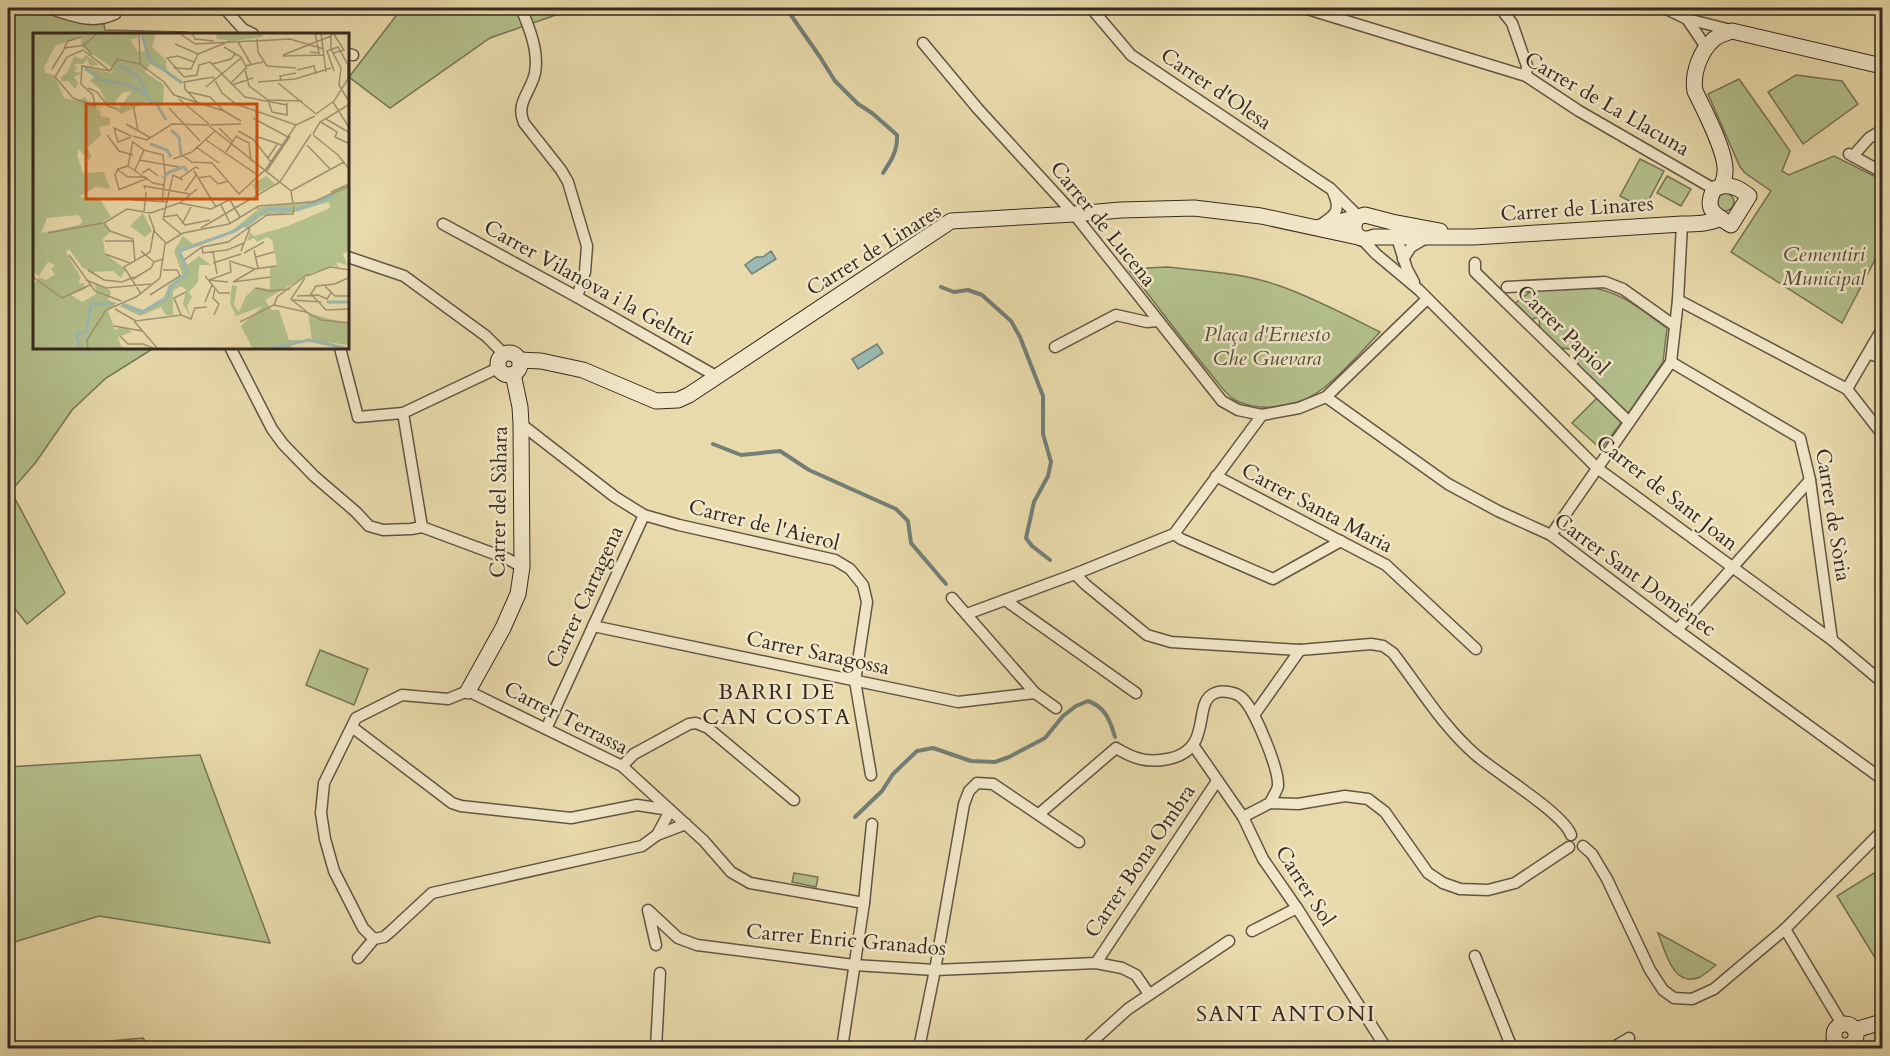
<svg xmlns="http://www.w3.org/2000/svg" width="1890" height="1056" font-family="Cardo,serif">
<style>
.green{fill:#b3c08c;stroke:#747456;stroke-width:1.5}
.water{fill:#9ab9b2;stroke:#727f78;stroke-width:1.5}
.lines{fill:none;stroke-linecap:round;stroke-linejoin:round}
.stream{stroke:#727f78;stroke-width:4}
.street-casing{stroke:#625543;stroke-width:13}
.secondary-casing{stroke:#352920;stroke-width:17}
.street{stroke:#f1e7c8;stroke-width:10}
.secondary{stroke:#f1e7c8;stroke-width:15}
.labels{text-anchor:middle;dominant-baseline:central;stroke-width:5;stroke-linejoin:round;paint-order:stroke}
.street-label{font-size:21px;fill:#352920;stroke:#f1e7c8}
.park-label{font-size:21px;font-style:italic;fill:#544f3b;stroke:#f1e7c8}
.neighbourhood-label{font-size:22px;letter-spacing:1.5px;fill:#352920;stroke:#f1e7c8}
.inset-river{fill:none;stroke:#9ab9b2;stroke-width:3}
.inset-road{fill:none;stroke:#a19373;stroke-width:1.5}
.view{fill:#cd520f;fill-opacity:0.15;stroke:#cd520f;stroke-width:3}
.inset-edge{fill:none;stroke:#352920;stroke-width:3}
</style>
<rect width="100%" height="100%" fill="#e9daab"/>
<filter id="stains"><feTurbulence type="fractalNoise" baseFrequency=".00333" numOctaves="4"/><feColorMatrix values="0 0 0 0 .2 0 0 0 0 .09 0 0 0 0 .02 0 0 0 .5 -.17"/></filter>
<radialGradient id="worn" r=".72"><stop offset=".6" stop-color="#630" stop-opacity="0"/><stop offset="1" stop-color="#630" stop-opacity=".3"/></radialGradient>
<g class="green">
<path d="M8,8H101L105,30L188,32L177,34H34V348H154L106,378L72,410L36,462L11,491L65,593L27,624L8,600Z"/>
<path d="M402,8H576L490,38L390,108L349,77Z"/>
<path d="M1796,75L1842,81L1858,104L1803,144L1768,92Z"/>
<path d="M1739,79L1790,151L1782,171L1789,175L1834,156L1882,180V258L1877,256L1842,323L1731,252L1771,191L1745,173L1740,167L1708,94Z"/>
<path d="M1640,159L1664,171L1644,209L1620,196Z"/>
<path d="M1667,176L1691,189L1681,206L1657,193Z"/>
<circle cx="1725" cy="202" r="9"/>
<path d="M1167,267C1204,271 1244,273 1280,286C1314,298 1348,316 1380,332C1362,351 1345,371 1325,387C1303,406 1261,414 1235,400C1225,394 1217,381 1210,373C1181,339 1156,303 1128,269Z"/>
<path d="M1587,287C1621,291 1640,309 1667,328L1663,362L1630,411L1601,449L1572,423L1605,390L1578,367L1579,350L1561,348L1540,330L1539,317L1530,320L1514,304L1530,292L1537,289Z"/>
<path d="M320,650L368,669L354,705L306,685Z"/>
<path d="M200,755L270,943L99,916L8,944V767Z"/>
<path d="M1882,868V969L1837,896Z"/>
<path d="M794,873L818,877L816,887L792,882Z"/>
<path d="M1658,933L1716,965C1711,969 1705,974 1700,977C1673,989 1665,950 1658,933Z"/>
<path d="M143,1038L150,1048H31Z"/>
</g>
<g class="water">
<path d="M771,251L776,259L752,274L745,265L756,257H763Z"/>
<path d="M877,344L883,353L858,369L852,359Z"/>
</g>
<g class="lines">
<g class="stream">
<path d="M786,8L820,57L835,81L858,104L872,113L897,135C898,150 891,161 883,173"/>
<path d="M941,287L954,292L968,290L982,295L1011,321L1020,337L1043,396V434L1051,462L1048,476L1034,502L1026,538L1032,546L1050,560"/>
<path d="M713,444L741,455L780,451L809,470L896,509L908,521L911,543L946,584"/>
<path d="M855,817L882,791L893,774L917,751L933,748L971,761L995,762L1009,757L1045,738L1063,716L1076,706L1088,701C1105,707 1110,720 1115,737"/>
</g>
<defs>
<g id="street">
<path d="M48,8C71,15 92,25 115,14L114,8"/>
<path d="M224,8L243,29L253,34"/>
<path d="M521,8C529,27 539,51 535,73C531,92 515,103 524,123L561,170L568,182L587,246L585,272L577,297"/>
<path d="M1091,8L1131,55L1331,189L1359,217"/>
<path d="M1304,8L1526,76L1579,111L1714,189"/>
<path d="M1500,8L1512,23L1527,66L1526,76"/>
<path d="M1644,8H1647"/>
<path d="M1664,8L1687,19L1731,30"/>
<path d="M1687,19L1706,47"/>
<path d="M923,43L978,109L1074,214L1222,401L1238,410L1262,415"/>
<path d="M348,54L353,55"/>
<path d="M1849,154L1882,172"/>
<path d="M1853,156L1869,138L1882,130"/>
<path d="M1323,223C1338,214 1340,208 1333,192"/>
<path d="M443,224L577,297L716,376"/>
<path d="M1395,232L1407,269L1414,282"/>
<path d="M1362,239L1376,254L1419,290L1597,468L1832,640L1882,682"/>
<path d="M348,257L404,276L486,336L504,354"/>
<path d="M1403,259L1411,247L1426,238"/>
<path d="M1475,263V272L1629,422"/>
<path d="M1507,287L1605,282L1623,289L1675,326"/>
<path d="M1678,300L1847,389L1882,434"/>
<path d="M1055,347L1116,315L1147,322L1157,321"/>
<path d="M340,348L358,417L403,413L498,368"/>
<path d="M231,349L272,429L283,444L314,476L356,512L369,526L383,530L411,529L422,527L508,559L522,567"/>
<path d="M1870,354L1882,358"/>
<path d="M1671,362L1800,438L1810,480L1832,640"/>
<path d="M1847,389L1882,329"/>
<path d="M1326,397L1448,484L1498,511L1551,535L1677,630L1882,779"/>
<path d="M403,413L422,527"/>
<path d="M521,424L615,497L644,515L679,525L835,560L850,569L863,585L867,602L855,681L871,775"/>
<path d="M1216,476L1386,565L1476,649"/>
<path d="M1174,534L1181,539L1273,579L1341,541"/>
<path d="M1551,535L1671,362L1678,300L1682,224"/>
<path d="M1075,574L1086,585L1147,635L1171,642L1300,650L1371,644L1383,646L1393,653C1420,688 1443,727 1477,756C1497,773 1564,814 1571,835"/>
<path d="M952,598L1035,693L1056,708"/>
<path d="M1005,600L1136,693"/>
<path d="M967,614L1075,574L1174,534L1262,415L1299,408L1326,397L1427,299"/>
<path d="M593,626L958,702L1035,693"/>
<path d="M1677,630L1810,480"/>
<path d="M1254,715L1300,650"/>
<path d="M352,727L452,803L461,806L571,818L637,805L670,810"/>
<path d="M546,729L644,515"/>
<path d="M1193,745L1243,817L1263,859L1297,908L1386,1048"/>
<path d="M622,766L634,754L689,724L696,723L708,728L794,800"/>
<path d="M1039,814L1116,748C1134,759 1147,763 1168,759C1215,750 1191,702 1215,693C1222,690 1235,692 1241,697C1254,707 1279,769 1278,786C1277,791 1272,798 1270,803"/>
<path d="M1243,817L1270,803L1298,804L1345,796L1368,799L1385,812L1428,873L1443,883L1460,889L1488,890L1515,883L1569,847"/>
<path d="M657,835L670,811"/>
<path d="M1583,846L1592,854L1607,879L1650,970L1663,990L1674,998L1692,999L1714,989L1785,929L1882,831"/>
<path d="M1785,929L1842,1024"/>
<path d="M1252,931L1297,908"/>
<path d="M374,939L363,928L334,871L325,839L321,813L324,783L356,718L402,695L448,699L468,691L622,766L704,841L731,872L750,883L864,903"/>
<path d="M656,945L648,910L678,938L697,945L854,965L935,970L1096,963L1122,968L1136,975L1149,994"/>
<path d="M1475,956L1512,1048"/>
<path d="M358,958L374,939L384,937L390,932L432,893L642,846L657,835L686,824"/>
<path d="M1096,963L1217,781"/>
<path d="M656,1048L660,973"/>
<path d="M842,1048L864,903L872,824"/>
<path d="M919,1048L935,970L964,804L969,791L977,783L993,784L1079,842"/>
<path d="M1085,1048L1128,1009L1229,941"/>
<path d="M1612,1048L1629,1038"/>
<path d="M1823,1048L1835,1042"/>
</g>
<g id="secondary">
<path d="M1722,186C1723,181 1725,177 1725,172C1727,153 1704,110 1695,91C1692,74 1700,51 1714,39C1719,35 1726,33 1732,31L1882,66"/>
<path d="M1722,186C1734,185 1740,189 1749,196L1731,225C1714,214 1704,210 1714,189Z"/>
<path d="M1357,218C1349,231 1359,244 1374,237H1474L1682,224C1697,224 1708,224 1721,218"/>
<path d="M1320,227L1365,215L1392,222L1440,231"/>
<circle cx="509" cy="364" r="11"/>
<path d="M520,360L541,361L583,370L656,401L678,400L689,395L951,221L1074,214L1121,210L1194,208L1261,216L1358,237"/>
<path d="M468,691L503,628L518,594L522,567L521,424L520,407L513,374"/>
<circle cx="1845" cy="1035" r="11"/>
<path d="M1855,1030L1882,1022"/>
</g>
</defs>
<use href="#street" class="street-casing"/>
<use href="#secondary" class="secondary-casing"/>
<use href="#street" class="street"/>
<use href="#secondary" class="secondary"/>
</g>
<g class="labels">
<g class="street-label">
<text transform="translate(1216 89) rotate(34)">Carrer d'Olesa</text>
<text transform="translate(1607 104) rotate(30)">Carrer de La Llacuna</text>
<text transform="translate(1577 209) rotate(-4)">Carrer de Linares</text>
<text transform="translate(1103 224) rotate(51)">Carrer de Lucena</text>
<text transform="translate(874 250) rotate(-32)">Carrer de Linares</text>
<text transform="translate(589 283) rotate(29)">Carrer Vilanova i la Geltrú</text>
<text transform="translate(1563 330) rotate(44)">Carrer Papiol</text>
<text transform="translate(1667 493) rotate(38)">Carrer de Sant Joan</text>
<text transform="translate(499 502) rotate(-89)">Carrer del Sàhara</text>
<text transform="translate(1317 508) rotate(28)">Carrer Santa Maria</text>
<text transform="translate(1833 515) rotate(81)">Carrer de Sòria</text>
<text transform="translate(764 525) rotate(14)">Carrer de l'Aierol</text>
<text transform="translate(1635 575) rotate(36)">Carrer Sant Domènec</text>
<text transform="translate(585 597) rotate(-65)">Carrer Cartagena</text>
<text transform="translate(818 653) rotate(12)">Carrer Saragossa</text>
<text transform="translate(566 718) rotate(27)">Carrer Terrassa</text>
<text transform="translate(1140 861) rotate(-56)">Carrer Bona Ombra</text>
<text transform="translate(1305 886) rotate(57)">Carrer Sol</text>
<text transform="translate(846 940) rotate(5)">Carrer Enric Granados</text>
</g>
<g class="park-label">
<text x="1824" y="254">Cementiri<tspan x="1824" dy="24">Municipal</tspan></text>
<text x="1267" y="334">Plaça d'Ernesto<tspan x="1267" dy="24">Che Guevara</tspan></text>
</g>
<g class="neighbourhood-label">
<text x="777" y="692">BARRI DE<tspan x="777" dy="25">CAN COSTA</tspan></text>
<text x="1286" y="1014">SANT ANTONI</text>
</g>
</g>
<g transform="translate(33 33)">
<rect width="316" height="316" fill="#e9daab"/>
<path d="M0,0H105V5L97,6L105,19L113,18L108,0H123L119,14L133,27L134,40L117,31L112,39L131,52L130,71L115,68L88,81L84,78L99,58L89,60L80,72L74,71L67,56L57,48L62,42L54,35L79,40L80,35L49,14L48,5L23,12L11,34L12,40L21,42L31,65L46,68L51,64L62,74H70L62,76L68,78L67,83L77,85V92L66,94L68,102L54,115L59,124L55,127L46,116L44,122L50,140L71,139L77,156L62,154L46,164L66,165L78,184L71,188L77,199L70,206L72,221L93,236L88,245L80,238L59,239L50,235L36,216L33,219L48,245L45,250H51L52,256L38,262L49,269L63,261L62,250L75,256L78,259L75,267L84,270L75,278L82,297L90,293L99,299L85,304L88,313L95,316H0V253L6,244L13,247L22,241L18,236L22,232L15,229L6,243L0,239ZM45,182L50,188L46,192L8,200L14,185ZM176,0H231L229,4L200,8L184,6L183,1ZM53,22L66,32L57,33L54,26L50,31H41L44,36L41,39L49,40L41,44L45,50L42,56L35,48H28V44L34,40L41,23L49,26ZM233,143L242,151L224,160L219,152ZM316,151V218L310,221L314,232L303,229L306,235L301,233L278,240L232,267L239,277H246L256,307H279L275,280L316,291V312L275,307L261,309L257,315L220,316L208,293L230,273L203,283L197,270L199,252L204,253L201,272L206,279L213,263L223,254L237,256V234L244,232L239,207L234,204L224,209L221,205L214,208L217,199L221,203L255,193L297,175L296,169L258,180L228,183L213,196L211,193L197,201L148,219L154,232L166,223L178,232H166L165,249L156,259L159,264L154,273L157,283L150,271L153,257L148,253L140,258V282H133L128,274L107,283L87,273L92,270L110,277L131,264L136,252L149,241L141,218L150,203L160,211L197,199L228,174L283,167ZM110,180L119,198L112,204L97,193Z" fill="#b3c08c" fill-rule="evenodd"/>
<path class="inset-river" d="M109,1L116,26L149,50M87,32L106,44L117,69L123,70L133,87M52,35L68,47L96,52L115,63M138,97L146,104L148,122M117,111L134,117L138,124M130,145L136,139L151,134L154,138M263,177L300,163M228,181L235,176L259,177M294,269H317M89,272L109,279L135,265L137,254L153,243L154,236L146,218L202,198L227,181M47,316L43,301L53,299L58,271H80M235,316L276,307L316,316"/>
<path class="inset-road" d="M106,0L107,31M146,0L162,11L257,6L291,16M159,0L162,6L181,8M288,0L293,39M298,0V16L308,35L306,52L317,70M300,0L311,17L300,20M224,6L225,19L234,33L263,35M205,9L218,31M142,11L165,21M51,12L65,0M191,14L208,24L214,36M31,15L35,8L48,4M50,17L77,38L49,33L48,51L60,62L62,73L40,65L22,44L34,24ZM277,19L286,20L282,0M250,22L298,3M250,23L291,22M107,31L131,49L141,62L191,78L208,88M179,31L198,26L203,20M212,33L230,29M141,35L158,36L165,21L197,8M19,36L32,15L51,12L59,22M264,37L281,33L283,41M77,38L84,26L107,31M151,44L164,42L166,32L177,29L212,64L254,72M151,44L134,25L145,23L161,29M151,48L152,56L164,69M248,48L247,43L263,40M151,49L180,44L189,60L203,71L263,92M225,49L262,46L298,35M245,50L283,81M197,51L212,36L216,53L235,67L269,68M199,52L220,45M173,54L208,25M55,55L64,59L75,73L85,76M155,59L177,64L191,78M146,66L176,91M300,69L317,96M236,70L239,79L254,82V70M100,71L105,98M136,75L167,108M283,81L301,68L315,46V32L305,14L294,18L301,38M220,85L255,104M293,86L317,100M288,89L304,99L302,104L317,111M93,91L118,105M177,92L208,91M263,92L282,83M176,93L258,158L260,171M186,95L200,109M205,98L220,106L238,129M280,101L287,89L317,71M74,102L86,118L100,122M280,102L305,122L317,137M100,103L114,107L139,91L176,92M222,103L249,112M98,104L85,109L81,95L98,103M204,104L216,110L218,128M173,107L226,143M100,109L111,117L130,122L132,141M274,112L298,137M163,114L186,130M193,119L204,102M150,123L159,129L179,130L206,161L233,136L263,92M235,125L245,110M140,126L159,119L182,98M106,127L146,134M95,133L120,150L131,152M95,133L100,108M85,137L95,144H113M102,137L111,117M161,138L183,174M233,139L257,103M109,140L116,136L125,143M147,145L163,134L166,136M165,145L177,143L185,151L195,148M86,156L82,142L85,136L95,133M112,156L111,153L157,161M85,157L115,145M152,158L163,142M258,158L311,129M298,159L316,151M221,164L247,149L278,101M100,167L135,169M197,167L207,184M129,168L132,145M147,170L164,156M188,172L197,190M225,176V173L280,169L317,153M111,179L113,159M116,182L122,199L133,210M130,184L144,182L152,192L177,187M71,190L94,176L118,180L146,170L178,176L200,165M71,190L77,198L100,206L102,228M149,191L158,174M168,195L219,165M15,200L70,190M148,201L130,186L140,142L150,147M72,208H101M169,214L170,220L194,217L211,210M221,217L225,235M108,218L121,229L130,226M208,218L217,195M180,219L184,241M211,220L231,209M72,221L97,230M36,222L62,258L88,268M223,224L241,219M151,227L169,214L195,209L234,182L260,181L261,173M196,228L222,236L243,233M180,230L208,221M222,236L200,249L238,244M55,237L71,247L89,249L101,244M172,243L186,260H197M274,243L297,234L317,237M0,244L29,265L57,252M317,244L302,251L283,253L278,261L293,277L317,276M272,245L258,266L274,279M100,246L118,235L121,229M53,247L73,255L118,251M176,247L198,239L197,230M176,247L195,249M291,252L302,263H317M222,255L236,258L257,256M108,261L91,234L117,219L121,197M117,262L147,243L144,237H130M264,263L285,262L294,266L298,260M260,267L288,269M172,269L179,252M241,272L273,279L288,287L317,290M82,276L103,288L148,282L158,286L162,275L174,274M148,282L141,265L153,259M181,282L186,271L180,265L182,255M101,288L125,316M207,289L241,272L244,264L275,241M81,293L109,298M87,303L95,311H110L122,316M55,316L54,307L73,277L103,264L127,245L132,211L150,200L196,191L224,174"/>
<path class="view" d="M53,71H224V166H53Z"/>
<rect width="316" height="316" class="inset-edge"/>
</g>
<rect width="1890" height="1056" fill="none" stroke="#e9daab" stroke-width="30"/>
<rect x="9" y="9" width="1872" height="1038" fill="none" stroke="#352920" stroke-width="3"/>
<rect x="15" y="15" width="1860" height="1026" fill="none" stroke="#352920" stroke-width="1.5"/>
<rect width="100%" height="100%" filter="url(#stains)"/>
<rect width="100%" height="100%" fill="url(#worn)"/>
</svg>
